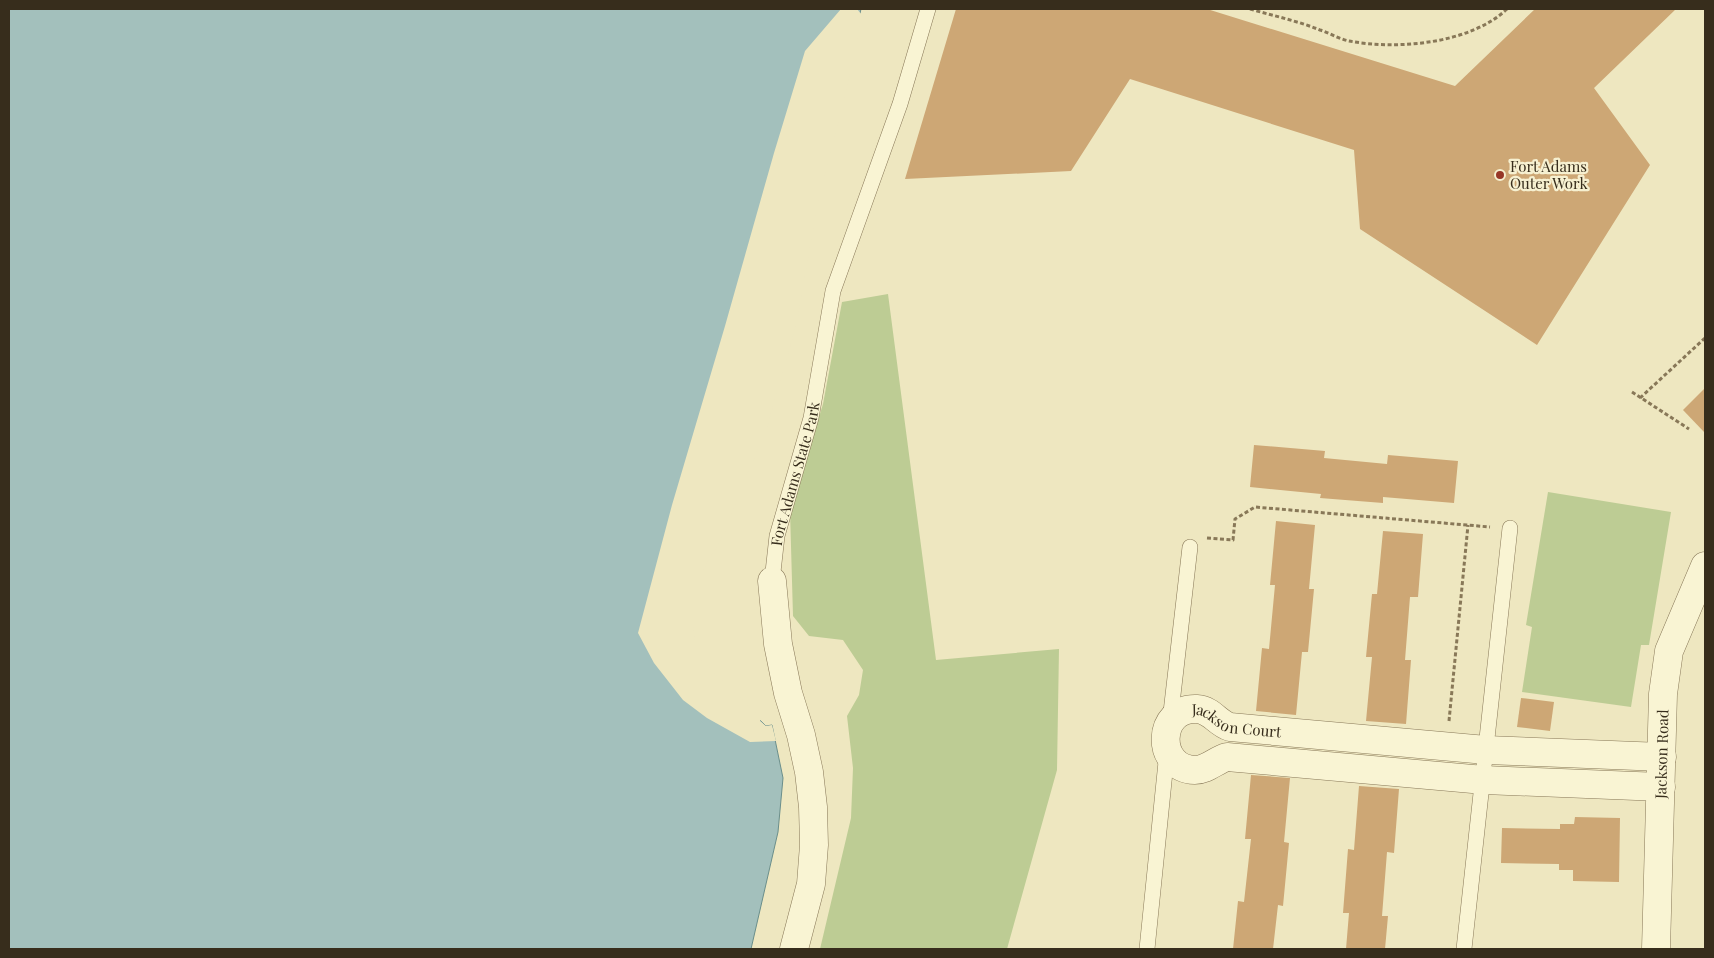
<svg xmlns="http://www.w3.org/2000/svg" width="1714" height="958" font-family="'Playfair Display',serif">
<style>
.green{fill:#bdcc94}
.water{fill:#a3c0bc;stroke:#6a8e8b}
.pier{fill:#eee7c0}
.building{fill:#cda775}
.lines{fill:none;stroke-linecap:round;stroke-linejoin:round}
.service-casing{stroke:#887858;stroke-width:16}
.minor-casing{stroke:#887858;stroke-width:29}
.path{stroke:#887858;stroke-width:3;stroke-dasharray:4 2.5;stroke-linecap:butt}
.service{stroke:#f9f4d3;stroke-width:15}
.minor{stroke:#f9f4d3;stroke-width:28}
.poi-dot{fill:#973727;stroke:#f6f0d0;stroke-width:2}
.labels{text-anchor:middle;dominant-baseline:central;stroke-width:4.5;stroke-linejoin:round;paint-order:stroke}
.poi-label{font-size:15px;fill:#372d1c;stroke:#f6f0d0;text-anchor:start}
.street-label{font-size:15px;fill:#372d1c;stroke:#f6f0d0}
</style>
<rect width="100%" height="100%" fill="#eee7c0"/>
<g class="green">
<path d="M888,294L936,660L1059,649L1057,770L1007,949H820L851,818L853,768L847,716L859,695L863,670L843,640L809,636L793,616L790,511L823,404L842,302Z"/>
<path d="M1548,492L1671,512L1649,645H1641L1631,707L1522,692L1532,627L1526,625Z"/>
</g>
<path class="water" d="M9,9H861L856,31L689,612L693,656L766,726L772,725L783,778L778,832L751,949H9Z"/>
<path class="pier" d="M841,9H857L862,15L846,92L817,206L797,322L766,431L742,486L725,532L702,572L692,612L696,655L761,718L760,721L766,726L772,725L776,741L750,742L707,718L683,700L654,663L638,633L672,505L725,326L774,153L805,51Z"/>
<g class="building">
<path d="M956,9H1207L1455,86L1535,9H1676L1594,88L1650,165L1537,345L1360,229L1354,150L1130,79L1071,171L905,179Z"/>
<path d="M1705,388V433L1683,410Z"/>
<path d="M1254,445L1325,451L1324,458L1387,464L1388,455L1458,461L1454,503L1383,497V503L1320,498L1321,494L1250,487Z"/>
<path d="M1276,521L1315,525L1309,589H1314L1308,652H1302L1296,715L1256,711L1262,648L1269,649L1275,585H1270Z"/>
<path d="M1383,531L1423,534L1418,597H1410L1405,660H1411L1406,724L1366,721L1372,657H1366L1372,594H1377Z"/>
<path d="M1521,698L1554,702L1550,731L1517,727Z"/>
<path d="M1251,775L1290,778L1284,842L1289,843L1283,906L1278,905L1273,949H1233L1238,901L1244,902L1251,839H1245Z"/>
<path d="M1359,786L1399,789L1394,853L1387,852L1382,916H1388L1385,949H1346L1349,913H1343L1348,849L1354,850Z"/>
<path d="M1575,817L1620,818L1619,882L1573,881V870H1559V864L1501,863L1502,828L1560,829V824H1574Z"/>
</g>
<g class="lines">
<defs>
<g id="service">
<path id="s1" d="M772,581L777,536L811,418L833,291L900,104L928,9"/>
<path d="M1170,721L1190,547"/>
<path d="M1147,949L1167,752"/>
<path d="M1464,949L1510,528"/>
</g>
<g id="minor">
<path d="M772,581L778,644L788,693L801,735L809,772L813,807L814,845L811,884L794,949"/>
<path id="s2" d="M1661,787L1484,780L1227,757C1216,760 1207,770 1195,770C1155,769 1156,707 1197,709C1212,710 1217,723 1230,727L1486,750L1662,757"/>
<path id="s3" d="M1656,949L1663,694L1669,651L1705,566"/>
</g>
</defs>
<use href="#service" class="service-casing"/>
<use href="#minor" class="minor-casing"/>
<g class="path">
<path d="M1250,9C1274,16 1298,21 1320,30C1330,33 1339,39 1349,41C1397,50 1470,44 1507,9"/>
<path d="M1632,392L1689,429"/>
<path d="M1640,398L1705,338"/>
<path d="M1207,538L1233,540L1235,519L1255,507L1490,527"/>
<path d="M1449,721L1468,525"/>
</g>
<use href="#service" class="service"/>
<use href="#minor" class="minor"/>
</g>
<circle class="poi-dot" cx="1500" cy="175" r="5"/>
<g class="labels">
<g class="poi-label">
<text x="1510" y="166">Fort Adams<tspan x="1510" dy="17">Outer Work</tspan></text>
</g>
<g class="street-label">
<text stroke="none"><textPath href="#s1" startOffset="110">Fort Adams State Park</textPath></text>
<text stroke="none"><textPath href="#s2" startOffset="609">Jackson Court</textPath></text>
<text stroke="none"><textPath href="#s3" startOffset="195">Jackson Road</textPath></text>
</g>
</g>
<rect width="1714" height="958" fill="none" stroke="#372d1c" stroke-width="20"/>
</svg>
